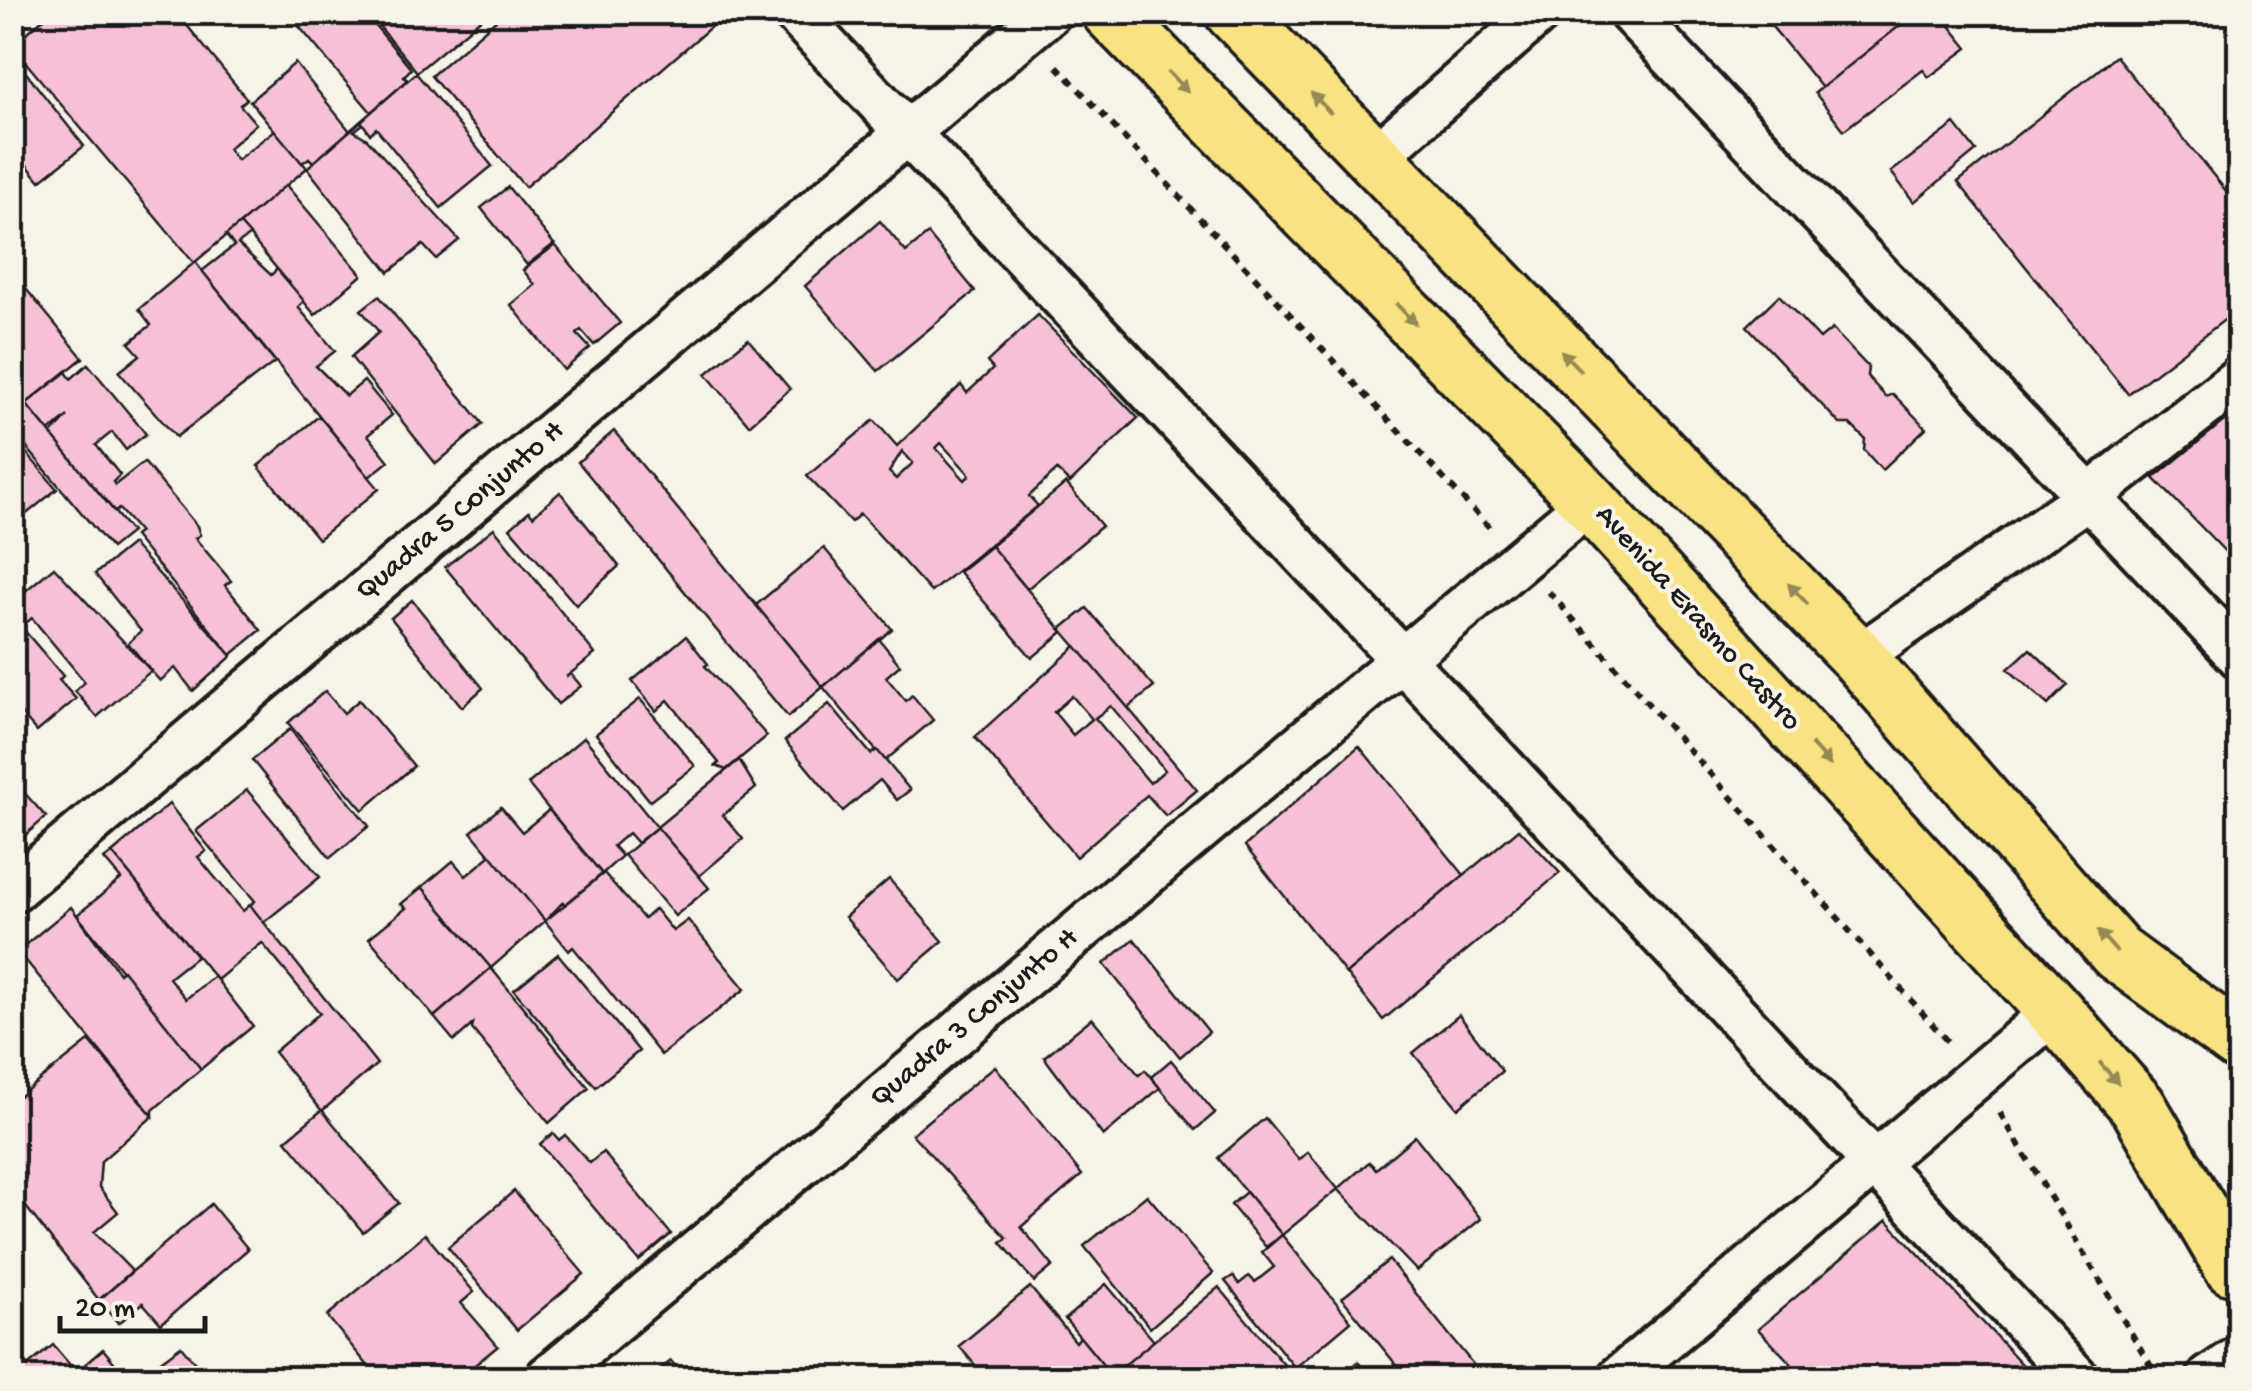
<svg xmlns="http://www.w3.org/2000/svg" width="2252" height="1391" font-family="'Gochi Hand',sans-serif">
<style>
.building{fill:#f7c0d9;stroke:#1c1c1c;stroke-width:2.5;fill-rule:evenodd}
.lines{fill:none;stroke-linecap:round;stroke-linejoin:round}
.minor-casing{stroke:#1c1c1c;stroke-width:50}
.primary-casing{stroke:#1c1c1c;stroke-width:62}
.path{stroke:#1c1c1c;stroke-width:6;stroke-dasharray:8 8;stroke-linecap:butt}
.minor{stroke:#f7f3e8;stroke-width:42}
.primary{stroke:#f8e281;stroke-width:55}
.oneway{fill:#958954}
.labels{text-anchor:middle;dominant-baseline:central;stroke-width:8;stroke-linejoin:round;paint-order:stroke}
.street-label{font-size:30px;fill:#1c1c1c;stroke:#f7f3e8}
</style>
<rect width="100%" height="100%" fill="#f7f3e8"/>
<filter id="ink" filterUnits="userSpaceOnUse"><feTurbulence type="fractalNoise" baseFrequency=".01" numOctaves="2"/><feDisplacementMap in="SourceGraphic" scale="20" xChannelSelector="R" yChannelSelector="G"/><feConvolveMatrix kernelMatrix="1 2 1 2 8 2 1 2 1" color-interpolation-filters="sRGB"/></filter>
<g filter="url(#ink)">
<g class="building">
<path d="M51,12H176L247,99L240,105L256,124L228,149L237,160L275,130L307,168L194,263L12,46Z"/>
<path d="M287,12H364L411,69L404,76L408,80L371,112Z"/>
<path d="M373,12H489L417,72L370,15Z"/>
<path d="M505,12H728L525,187L431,76Z"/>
<path d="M1760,12H1907L1911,17L1822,88Z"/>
<path d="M1917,12H1932L1938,19L1942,16L1968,48L1929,77L1923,70L1844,130L1815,93Z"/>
<path d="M12,55L84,146L40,181L21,158L18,160L12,154Z"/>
<path d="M2116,56L2240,208V308L2128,394L1958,182Z"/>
<path d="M295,63L350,131L314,163L309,158L302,163L250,101Z"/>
<path d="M416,73L492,166L441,208L376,128L370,134L361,121Z"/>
<path d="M361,121L363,124L354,131L367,139L459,240L436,259L423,245L389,272L307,168Z"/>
<path d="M1955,124L1976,151L1914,202L1891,172Z"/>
<path d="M286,185L362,275L315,315L240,224Z"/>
<path d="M508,187L554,244L527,265L481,208Z"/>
<path d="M880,221L906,252L928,234L975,291L878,371L805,286Z"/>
<path d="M240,224L250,235L238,244L271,275L277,269L304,301L298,307L335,351L316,366L346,396L364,381L392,415L368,435L389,461L369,477L202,271L234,246L226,235Z"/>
<path d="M555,245L620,323L594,345L581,330L577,334L590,348L564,370L511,305L535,285L523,270Z"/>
<path d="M195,262L275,362L176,437L119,372L140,355L129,343L151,325L139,309Z"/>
<path d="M12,272L83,358L27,403L12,385Z"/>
<path d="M1779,295L1820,339L1832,329L1868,367L1867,376L1886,397L1893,394L1926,428L1882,470L1864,450L1865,439L1850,424H1840L1747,326Z"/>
<path d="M379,296L483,424L436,464L351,357L379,332L361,310Z"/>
<path d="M1038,315L1138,418L1070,483L1057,470L1029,496L1038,506L931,592L860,514L851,522L807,476L874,420L897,446L961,385L967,393L993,369L987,362ZM941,443L970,475L965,480L936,448ZM902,451L913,463L896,479L889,472Z"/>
<path d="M748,339L790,389L749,425L706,374Z"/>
<path d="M88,364L146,434L126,450L112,432L96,445L120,475L113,482L115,485L144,462L197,526L200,535L195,538L231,581L225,585L261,630L231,655L134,536L139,532L119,509L115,512L51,435L68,416L49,432L26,404L66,372L71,379Z"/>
<path d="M26,404L131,532L111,548L12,430V416Z"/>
<path d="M2235,412L2240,416V567L2154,478Z"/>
<path d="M319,416L379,489L318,539L258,466Z"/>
<path d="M614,431L823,687L788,717L578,462Z"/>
<path d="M12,436L57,489L24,516L12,503Z"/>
<path d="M1066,483L1102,526L1027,589L991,546Z"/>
<path d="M560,492L619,566L576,605L510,528L529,511L533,516Z"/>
<path d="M494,528L595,654L566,677L571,674L581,686L558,704L445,567Z"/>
<path d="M132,544L232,656L193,691L175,668L160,681L151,671L128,643L141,631L95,574Z"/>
<path d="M991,546L1063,632L1032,658L959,572Z"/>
<path d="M824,548L892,629L823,687L756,605Z"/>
<path d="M54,567L151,671L97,717L75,691L85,682L32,618L21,627L12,616V602Z"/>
<path d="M412,600L483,688L462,707L391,618Z"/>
<path d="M1087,608L1154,687L1128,708L1061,629Z"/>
<path d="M12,616L63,676L59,680L76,699L37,732L12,703Z"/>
<path d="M686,636L708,664L705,666L767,736L726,770L716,766L719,763L668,700L656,711L632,681Z"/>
<path d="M879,639L900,665L886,677L906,701L912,695L933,720L885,761L823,687Z"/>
<path d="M1076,646L1197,790L1166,816L1147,795L1076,857L975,737ZM1072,696L1092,719L1073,735L1054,712ZM1111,706L1165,770L1150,783L1095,718Z"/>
<path d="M2030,649L2068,685L2048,705L2008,669Z"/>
<path d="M325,691L344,713L359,700L414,766L363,810L288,723Z"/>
<path d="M640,699L695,766L650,801L596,734Z"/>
<path d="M829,704L871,754L877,750L910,790L897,800L880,780L843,811L785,741Z"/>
<path d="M290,729L369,826L330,858L252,760Z"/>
<path d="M584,737L657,827L637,843L628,833L613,846L622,856L602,874L528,784Z"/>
<path d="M1359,746L1464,875L1346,974L1245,846Z"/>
<path d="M739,760L756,788L723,815L743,839L699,876L657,827Z"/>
<path d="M12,779L46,817L22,838L12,832Z"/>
<path d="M247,790L320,877L263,923L250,905L255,901L196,831Z"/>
<path d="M169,804L206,851L198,857L243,911L250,905L377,1064L322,1111L274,1052L320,1013L262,943L217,980L112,853Z"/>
<path d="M501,807L522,832L549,810L602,874L565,905L563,902L545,921L471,832Z"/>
<path d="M657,827L709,888L675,916L624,855Z"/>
<path d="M1519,829L1560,873L1383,1020L1346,974Z"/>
<path d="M112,853L197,956L169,978L186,999L214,976L253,1026L201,1069L77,915L121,879L104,859Z"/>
<path d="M491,855L545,921L491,968L422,887L453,861L466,876Z"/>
<path d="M604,873L644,919L655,909L673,931L688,920L745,989L661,1055L573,947L569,951L545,921Z"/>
<path d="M889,879L943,941L898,979L845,917Z"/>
<path d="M422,887L491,968L434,1017L369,938L406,908L401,904Z"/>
<path d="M71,907L119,973L123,970L201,1069L153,1110V1116L18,951Z"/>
<path d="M1134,939L1209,1032L1180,1057L1104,964Z"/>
<path d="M558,954L639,1051L596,1087L514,990Z"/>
<path d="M491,968L589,1088L549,1123L472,1029L473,1024L454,1041L434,1017Z"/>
<path d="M1459,1015L1502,1071L1458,1108L1413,1053Z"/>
<path d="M1092,1018L1139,1075L1145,1070L1160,1088L1103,1136L1044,1057Z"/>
<path d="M89,1041L153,1116L101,1161L99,1187L118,1212L94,1232L132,1271L99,1300L12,1189V1102Z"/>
<path d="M1171,1060L1215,1113L1195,1130L1151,1077Z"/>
<path d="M995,1066L1082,1175L1021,1227L1053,1266L1034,1282L1001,1242L1007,1238L912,1134Z"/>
<path d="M322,1110L399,1203L363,1232L286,1140Z"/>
<path d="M1265,1118L1299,1160L1308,1152L1338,1189L1282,1235L1218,1158Z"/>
<path d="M553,1133L559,1140L565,1135L590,1163L603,1152L671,1234L639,1261L540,1144Z"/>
<path d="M1415,1136L1481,1219L1417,1271L1338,1189L1369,1162L1376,1169Z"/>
<path d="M514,1191L584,1274L517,1330L448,1247Z"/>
<path d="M1246,1192L1282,1235L1266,1247L1231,1205Z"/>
<path d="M1147,1195L1213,1273L1150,1328L1084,1246Z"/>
<path d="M211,1204L248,1249L161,1324L143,1303L119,1323L99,1300Z"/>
<path d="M1887,1220L2035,1378H1805L1758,1329Z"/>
<path d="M425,1234L474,1292L461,1303L498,1346L459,1378H378L327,1316Z"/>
<path d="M1282,1235L1351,1321L1295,1368L1225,1281L1233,1276L1239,1284L1249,1276L1255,1282L1274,1267L1262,1252Z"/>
<path d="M1389,1260L1476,1368L1463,1378H1407L1342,1298Z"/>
<path d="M1106,1284L1154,1341L1112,1376L1065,1319Z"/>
<path d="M1030,1287L1076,1342L1080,1337L1112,1376L986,1378L959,1346Z"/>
<path d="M1219,1287L1295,1378H1122L1116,1372Z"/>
<path d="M53,1345L76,1372L103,1349L127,1378H13Z"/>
<path d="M181,1346L207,1378H165L154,1366Z"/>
<path d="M671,1361L686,1378H649Z"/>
<path d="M1358,1362L1371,1378H1339Z"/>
</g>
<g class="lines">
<defs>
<g id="minor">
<path d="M794,12L2077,1378"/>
<path d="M1630,12L2240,657"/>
<path d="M1374,158L1540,12"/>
<path d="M1858,657L2088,497L2240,378"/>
<path d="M12,891L1050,12"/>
<path d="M547,1378L1590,502"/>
<path d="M1619,1378L2055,1011"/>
<path d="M2209,1378L2240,1357"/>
</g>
<g id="primary">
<path d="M1110,12L1590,502L2055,1011L2138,1106L2232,1267"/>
<path d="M1233,12L1858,657L2117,953L2240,1043"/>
</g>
</defs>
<use href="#minor" class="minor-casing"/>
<use href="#primary" class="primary-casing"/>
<g class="path">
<path d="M1057,66L1490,528"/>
<path d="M1549,592L1949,1043"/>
<path d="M2000,1113L2158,1378"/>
</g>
<use href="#minor" class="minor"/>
<use href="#primary" class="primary"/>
</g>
<defs><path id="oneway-solid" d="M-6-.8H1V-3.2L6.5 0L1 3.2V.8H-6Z" transform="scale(2.5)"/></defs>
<g class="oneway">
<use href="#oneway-solid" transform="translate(1178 82) rotate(46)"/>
<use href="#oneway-solid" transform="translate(1321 103) rotate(-134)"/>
<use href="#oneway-solid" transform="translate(1406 314) rotate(46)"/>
<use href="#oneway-solid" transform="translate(1571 361) rotate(-134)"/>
<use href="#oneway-solid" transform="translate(1798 594) rotate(-134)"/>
<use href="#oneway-solid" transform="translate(1821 755) rotate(48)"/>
<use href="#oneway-solid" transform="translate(2107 941) rotate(-132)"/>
<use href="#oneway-solid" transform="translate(2109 1073) rotate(49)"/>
</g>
</g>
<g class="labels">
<g class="street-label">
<text transform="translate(461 512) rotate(-40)">Quadra 5 Conjunto H</text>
<text transform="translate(1697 619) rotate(48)">Avenida Erasmo Castro</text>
<text transform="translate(975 1019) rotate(-40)">Quadra 3 Conjunto H</text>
</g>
</g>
<rect width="2252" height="1391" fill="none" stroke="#f7f3e8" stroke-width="50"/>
<rect x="25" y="25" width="2202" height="1341" fill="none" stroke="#1c1c1c" stroke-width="4" filter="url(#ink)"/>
<path d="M60 1316v15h145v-15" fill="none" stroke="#1c1c1c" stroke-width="5"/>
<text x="75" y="1316" font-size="30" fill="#1c1c1c" stroke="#f7f3e8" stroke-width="8" paint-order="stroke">20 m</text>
</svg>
